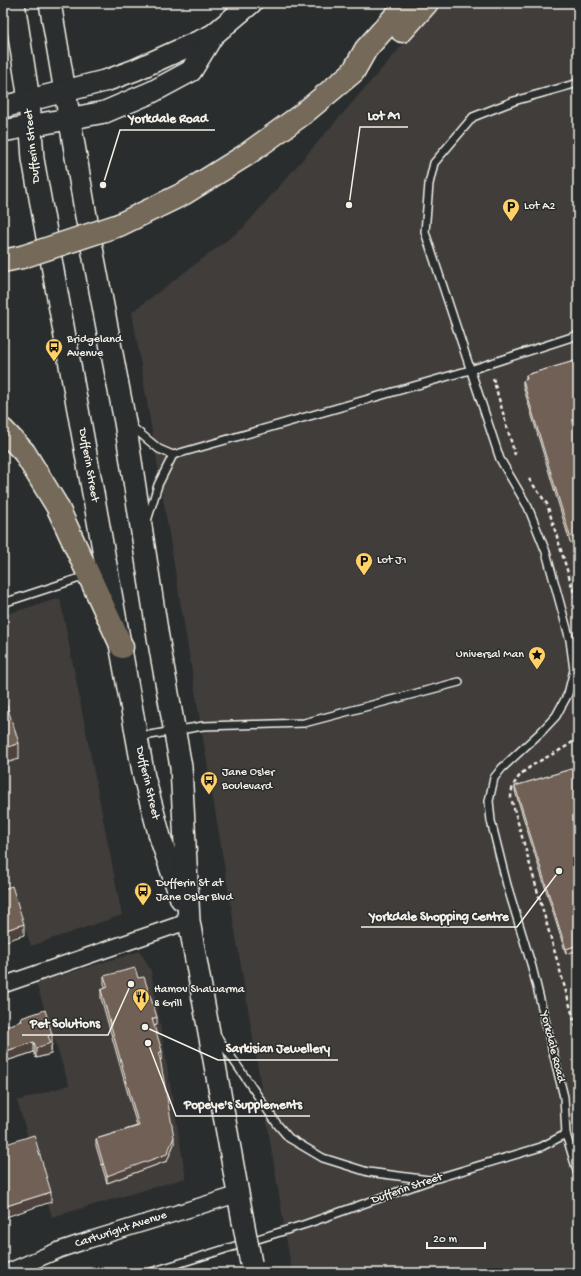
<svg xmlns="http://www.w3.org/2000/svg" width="581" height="1276" font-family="'Gochi Hand',sans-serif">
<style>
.built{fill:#3f3c3a}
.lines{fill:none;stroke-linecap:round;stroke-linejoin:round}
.lane-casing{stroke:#f4f1e8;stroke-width:10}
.street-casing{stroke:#f4f1e8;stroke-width:18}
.secondary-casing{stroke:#f4f1e8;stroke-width:24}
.highway-casing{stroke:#f4f1e8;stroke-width:25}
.path{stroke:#f4f1e8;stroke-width:2.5;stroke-dasharray:4 3;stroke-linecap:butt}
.lane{stroke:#2a2d2e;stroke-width:7}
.street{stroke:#2a2d2e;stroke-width:15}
.secondary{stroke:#2a2d2e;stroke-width:21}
.highway{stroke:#746a5a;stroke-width:22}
.secondary-bridge-casing{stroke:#f4f1e8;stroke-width:24;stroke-linecap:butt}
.highway-bridge-casing{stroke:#f4f1e8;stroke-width:25;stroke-linecap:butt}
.secondary-bridge{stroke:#2a2d2e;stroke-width:21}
.highway-bridge{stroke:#746a5a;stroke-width:22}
.wall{fill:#5f5349;stroke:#f4f1e8}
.shaded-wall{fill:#4e433c;stroke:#f4f1e8}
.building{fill:#6f6055;stroke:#f4f1e8}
.labels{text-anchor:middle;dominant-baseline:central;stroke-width:3;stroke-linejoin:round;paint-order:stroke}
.street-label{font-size:12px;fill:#f4f1e8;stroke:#2a2d2e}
.poi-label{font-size:12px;fill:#f4f1e8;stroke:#2a2d2e;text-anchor:start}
.leader{fill:none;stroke:#f4f1e8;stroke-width:1.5}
.callout-dot{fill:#f4f1e8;stroke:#2a2d2e;stroke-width:1.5}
.callout-label{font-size:13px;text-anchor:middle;font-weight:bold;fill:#f4f1e8;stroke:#2a2d2e;stroke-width:3;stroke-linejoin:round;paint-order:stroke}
</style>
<rect width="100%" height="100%" fill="#2a2d2e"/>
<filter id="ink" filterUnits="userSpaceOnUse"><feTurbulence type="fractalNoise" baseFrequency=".025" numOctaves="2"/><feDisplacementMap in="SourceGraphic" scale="8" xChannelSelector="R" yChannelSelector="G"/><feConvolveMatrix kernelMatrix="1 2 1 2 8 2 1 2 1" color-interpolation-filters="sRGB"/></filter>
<g filter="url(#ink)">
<g class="built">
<path d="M439,3H578V1273H292L132,312L243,228Z"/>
<path d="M60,598L122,915L31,946L3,864V615Z"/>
<path d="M140,951L151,971L186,1178L52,1217L17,1101L69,1085L36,983Z"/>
</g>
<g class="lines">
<defs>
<g id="lane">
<path d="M578,83L514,101L473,117L434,163L429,184L425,232L500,459L528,507L546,552L570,640L574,670L568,694L556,716L541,732L502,768L494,778L489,801L491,821L507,885L532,967L564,1097L566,1134L578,1174"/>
<path d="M131,426L159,449L173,455L470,370L578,335"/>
<path d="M147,521L158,485L173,455"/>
<path d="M3,603L86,576"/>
<path d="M138,737L203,726L304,723L459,682"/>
<path d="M217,1036L277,1124L289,1138L323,1158L368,1172L429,1180"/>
<path d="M148,1273L306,1224L431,1180L541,1147L566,1134"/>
</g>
<g id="street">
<path d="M3,985L189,921"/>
<path d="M5,1273L59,1250L89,1240L239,1194"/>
</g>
<g id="secondary">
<path d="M14,3L29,100L33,159L144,777L160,837L181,899"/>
<path d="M50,3L86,216L125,422L158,637L181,767L189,921L243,1221"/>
<path d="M3,107L108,80L135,70L213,35L251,3"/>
<path d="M3,131L105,112L152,92L191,71L213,35"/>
</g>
<g id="highway">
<path d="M402,31L427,3"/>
<path d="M119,225L185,193L246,155L304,113L353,72L366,49L407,3"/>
<path d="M3,261L22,257"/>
<path d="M3,430L24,452L57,506L122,647"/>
</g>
</defs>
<use href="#lane" class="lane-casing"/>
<use href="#street" class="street-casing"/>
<use href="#secondary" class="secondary-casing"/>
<use href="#highway" class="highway-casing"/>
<g class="path">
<path d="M493,378L515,455"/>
<path d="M529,479L547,504L578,606"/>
<path d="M578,737C558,758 511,764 511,798L578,1034"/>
</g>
<use href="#lane" class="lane"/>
<use href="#street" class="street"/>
<use href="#secondary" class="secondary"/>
<use href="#highway" class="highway"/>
<defs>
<path id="secondary-bridge" d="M243,1221L251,1263"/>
<path id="highway-bridge" d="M22,257L119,225"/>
</defs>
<use href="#secondary-bridge" class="secondary-bridge-casing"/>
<use href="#highway-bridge" class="highway-bridge-casing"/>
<use href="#secondary-bridge" class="secondary-bridge"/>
<use href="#highway-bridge" class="highway-bridge"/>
</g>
<g class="wall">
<path d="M578,360V547L570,542L523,386V381L526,380V375Z"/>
<path d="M578,767L566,954L515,791V786Z"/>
<path d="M104,976L157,1025L154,1026L162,1059L160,1060L174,1144L167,1161L107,1183L96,1146V1139L137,1126L101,998V990L106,988L104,984Z"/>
<path d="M21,1018L52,1045L51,1046V1054L36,1058L34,1052L3,1062V1027L21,1022Z"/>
</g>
<g class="shaded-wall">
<path d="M19,743V759L3,764V749Z"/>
<path d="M24,924V935L3,942V931Z"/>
<path d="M578,945V950L566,954V949Z"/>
<path d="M157,1017V1025L152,1026V1019Z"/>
<path d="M52,1034V1045L51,1046V1054L36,1058V1048L48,1036Z"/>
<path d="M34,1042V1052L3,1062V1052Z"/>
<path d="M162,1051V1059L159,1060V1053Z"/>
<path d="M174,1137V1144L167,1161L107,1183V1176Z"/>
<path d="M51,1192V1202L3,1218V1207Z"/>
</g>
<g class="building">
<path d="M578,360V541L570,536L523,381L527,379L526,375Z"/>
<path d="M3,694L19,743L3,749Z"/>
<path d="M578,767V945L566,949L515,786Z"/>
<path d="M12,886L24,924L3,931V889Z"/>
<path d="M135,968L138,978L144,977L157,1017L152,1019L162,1051L159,1053L174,1137L167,1154L107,1176L96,1139L139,1126L101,990L108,987L104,976Z"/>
<path d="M45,1010L52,1034L48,1036L51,1043L36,1048L34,1042L3,1052V1027L22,1021L21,1018Z"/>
<path d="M34,1135L51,1192L3,1207V1145Z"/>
</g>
</g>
<defs>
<symbol id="parking-pin" viewBox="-11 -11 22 30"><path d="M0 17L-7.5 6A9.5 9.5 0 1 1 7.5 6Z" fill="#ffd166" stroke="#2a2d2e"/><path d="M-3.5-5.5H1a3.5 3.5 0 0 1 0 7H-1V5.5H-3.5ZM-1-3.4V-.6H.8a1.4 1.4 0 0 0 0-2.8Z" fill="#111"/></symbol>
<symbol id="bus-pin" viewBox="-11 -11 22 30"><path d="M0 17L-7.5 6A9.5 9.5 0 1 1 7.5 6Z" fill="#ffd166" stroke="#2a2d2e"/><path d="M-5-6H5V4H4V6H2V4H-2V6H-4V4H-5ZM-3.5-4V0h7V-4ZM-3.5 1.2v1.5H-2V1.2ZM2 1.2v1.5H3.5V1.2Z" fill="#111"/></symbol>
<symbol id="sight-pin" viewBox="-11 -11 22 30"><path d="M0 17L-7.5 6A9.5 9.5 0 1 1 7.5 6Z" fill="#ffd166" stroke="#2a2d2e"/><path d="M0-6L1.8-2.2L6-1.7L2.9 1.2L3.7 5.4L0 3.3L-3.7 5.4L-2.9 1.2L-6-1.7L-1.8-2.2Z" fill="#111"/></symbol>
<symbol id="restaurant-pin" viewBox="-11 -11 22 30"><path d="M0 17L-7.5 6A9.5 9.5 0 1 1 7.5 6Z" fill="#ffd166" stroke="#2a2d2e"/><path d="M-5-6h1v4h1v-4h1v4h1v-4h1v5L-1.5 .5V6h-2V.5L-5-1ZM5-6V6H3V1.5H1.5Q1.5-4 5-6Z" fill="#111"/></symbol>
</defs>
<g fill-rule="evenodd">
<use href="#parking-pin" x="501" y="197" width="20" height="27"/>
<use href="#bus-pin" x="44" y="337" width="20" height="27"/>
<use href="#parking-pin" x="354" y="551" width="20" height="27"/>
<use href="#sight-pin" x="527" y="645" width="20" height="27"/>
<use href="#bus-pin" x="199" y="770" width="20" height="27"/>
<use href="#bus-pin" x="133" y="881" width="20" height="27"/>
<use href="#restaurant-pin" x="131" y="987" width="20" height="27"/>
</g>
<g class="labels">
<g class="street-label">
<text transform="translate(33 146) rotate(-96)">Dufferin Street</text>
<text transform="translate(88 465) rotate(80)">Dufferin Street</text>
<text transform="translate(147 783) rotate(77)">Dufferin Street</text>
<text transform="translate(552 1047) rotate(76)">Yorkdale Road</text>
<text transform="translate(407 1189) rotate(-19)">Dufferin Street</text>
<text transform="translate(121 1230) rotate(-18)">Cartwright Avenue</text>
</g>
<g class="poi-label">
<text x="524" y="207">Lot A2</text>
<text x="67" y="340">Bridgeland<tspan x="67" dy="14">Avenue</tspan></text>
<text x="377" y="561">Lot J1</text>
<text x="524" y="655" text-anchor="end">Universal Man</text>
<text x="222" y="773">Jane Osler<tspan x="222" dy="14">Boulevard</tspan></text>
<text x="156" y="884">Dufferin St at<tspan x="156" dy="14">Jane Osler Blvd</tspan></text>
<text x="154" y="990">Hamov Shawarma<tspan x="154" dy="14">&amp; Grill</tspan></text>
</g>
</g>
<path class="leader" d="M349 205L360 127H408M103 185L120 130H215M559 871L517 927H361M131 984L108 1035H22M145 1027L218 1060H338M148 1043L176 1116H310"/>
<g class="callout-dot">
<circle cx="349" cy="205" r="4"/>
<circle cx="103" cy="185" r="4"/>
<circle cx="559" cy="871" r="4"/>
<circle cx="131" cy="984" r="4"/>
<circle cx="145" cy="1027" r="4"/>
<circle cx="148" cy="1043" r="4"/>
</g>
<g class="callout-label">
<text x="384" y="119">Lot A1</text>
<text x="168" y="122">Yorkdale Road</text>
<text x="439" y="920">Yorkdale Shopping Centre</text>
<text x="65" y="1027">Pet Solutions</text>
<text x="278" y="1052">Sarkisian Jewellery</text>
<text x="243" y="1108">Popeye's Supplements</text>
</g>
<rect width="581" height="1276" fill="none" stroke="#2a2d2e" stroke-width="16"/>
<rect x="8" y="8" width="565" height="1260" fill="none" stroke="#f4f1e8" stroke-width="1.5" filter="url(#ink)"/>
<path d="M427 1242v6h58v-6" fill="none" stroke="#f4f1e8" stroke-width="2"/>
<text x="433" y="1242" font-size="12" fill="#f4f1e8" stroke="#2a2d2e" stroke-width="3" paint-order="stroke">20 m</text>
</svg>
